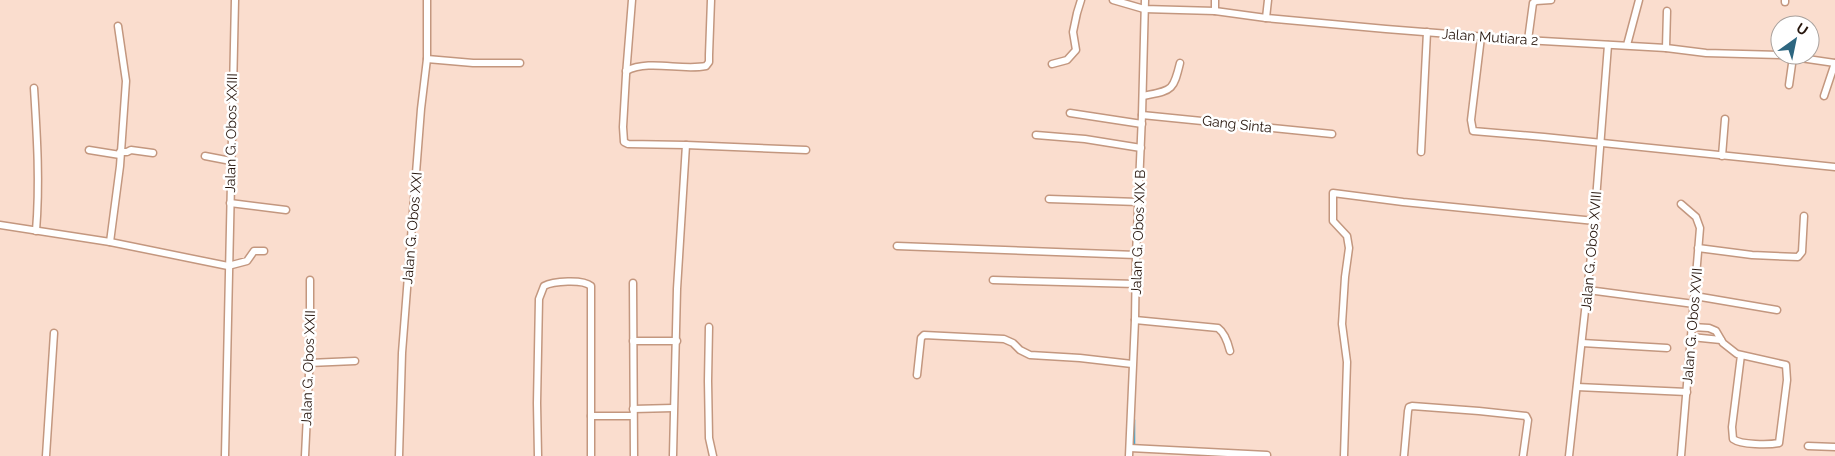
<svg xmlns="http://www.w3.org/2000/svg" width="1835" height="456" font-family="Raleway,sans-serif">
<style>
.lines{fill:none;stroke-linecap:round;stroke-linejoin:round}
.stream{stroke:#38abda;stroke-width:2.5}
.minor-casing{stroke:#c3977f;stroke-width:9}
.minor{stroke:#fff;stroke-width:6}
.labels{text-anchor:middle;dominant-baseline:central;stroke-width:5;stroke-linejoin:round;paint-order:stroke}
.street-label{font-size:14px;fill:#25140b;stroke:#fff}
</style>
<rect width="100%" height="100%" fill="#faddce"/>
<g class="lines">
<path class="stream" d="M1134,420V446"/>
<defs>
<g id="minor">
<path d="M632,0L626,75L623,127L624,142L628,144L686,145L677,289L673,455"/>
<path d="M1113,0L1144,9L1215,11L1266,18L1386,29L1525,40L1666,48L1706,53L1780,55L1835,63"/>
<path d="M1785,2V0"/>
<path d="M1215,11V0"/>
<path d="M1266,18L1268,0"/>
<path d="M1481,37L1471,120L1473,131L1544,137L1835,167"/>
<path d="M1528,40L1533,3L1536,1L1551,0"/>
<path d="M1627,45L1639,0"/>
<path d="M1666,48L1667,11"/>
<path d="M427,59L473,63H520"/>
<path d="M1052,64L1067,60L1076,50L1073,32L1077,13L1081,0"/>
<path d="M626,71C650,59 680,71 706,66L709,62V55L711,0"/>
<path d="M1789,85L1793,57"/>
<path d="M34,88C37,136 40,183 36,231"/>
<path d="M1143,96C1172,90 1173,92 1180,63"/>
<path d="M1824,96L1835,63"/>
<path d="M1070,113L1142,124"/>
<path d="M1142,115L1332,134"/>
<path d="M1036,135L1085,139L1141,148"/>
<path d="M686,145L806,150"/>
<path d="M89,150L120,155"/>
<path d="M120,152H127L131,150L153,153"/>
<path d="M1421,152L1427,32"/>
<path d="M205,156L231,161"/>
<path d="M1722,156L1725,119"/>
<path d="M1049,199L1138,202"/>
<path d="M230,203L286,210"/>
<path d="M1681,204L1696,217L1700,228L1681,456"/>
<path d="M0,225L110,242L228,266L247,261L254,251H264"/>
<path d="M110,242L120,166L126,81L118,26"/>
<path d="M897,246L1136,255"/>
<path d="M1698,248L1752,255L1798,257L1802,252L1804,216"/>
<path d="M993,280L1136,284"/>
<path d="M633,283L634,456"/>
<path d="M1588,290L1694,304"/>
<path d="M1695,296L1777,310"/>
<path d="M1135,320L1218,328C1225,333 1228,343 1230,351"/>
<path d="M709,327L708,381L709,438L713,456"/>
<path d="M1692,327L1709,328L1716,331L1723,343L1737,354L1786,365L1787,380L1779,443C1769,445 1741,445 1733,439L1732,427L1741,355"/>
<path d="M1691,337L1721,340"/>
<path d="M633,341H677"/>
<path d="M1582,343L1667,348"/>
<path d="M309,363L355,361"/>
<path d="M917,375L921,338L924,335L1004,339L1013,343L1020,350L1030,355L1080,358L1132,364"/>
<path d="M1577,387L1687,392"/>
<path d="M633,409L673,408"/>
<path d="M591,416H633"/>
<path d="M1808,446L1835,447"/>
<path d="M1130,448L1267,455"/>
<path d="M46,456L54,333"/>
<path d="M225,456L235,0"/>
<path d="M305,456L310,353V280"/>
<path d="M399,456L402,353L421,109L427,59V0"/>
<path d="M538,456L537,403L539,299L544,286C553,281 583,279 591,286V456"/>
<path d="M1129,456L1135,320L1136,255L1142,115L1145,0"/>
<path d="M1344,456L1347,362L1342,324L1345,277L1349,248L1347,236L1333,221V193L1403,202L1595,221"/>
<path d="M1404,456L1408,411L1409,407L1412,406L1479,411L1526,416L1528,420L1523,456"/>
<path d="M1569,456L1593,238L1608,45"/>
</g>
</defs>
<use href="#minor" class="minor-casing"/>
<use href="#minor" class="minor"/>
</g>
<g class="labels">
<g class="street-label">
<text transform="translate(1490 37) rotate(4)">Jalan Mutiara 2</text>
<text transform="translate(1237 124) rotate(6)">Gang Sinta</text>
<text transform="translate(231 133) rotate(-89)">Jalan G. Obos XXIII</text>
<text transform="translate(412 228) rotate(-85)">Jalan G. Obos XXI</text>
<text transform="translate(1138 232) rotate(-88)">Jalan G. Obos XIX B</text>
<text transform="translate(1591 251) rotate(-85)">Jalan G. Obos XVIII</text>
<text transform="translate(1692 326) rotate(-85)">Jalan G. Obos XVII</text>
<text transform="translate(308 368) rotate(-88)">Jalan G. Obos XXII</text>
</g>
</g>
<g transform="translate(1795 40) rotate(33)"><circle r="24" fill="#ffffff" stroke="#a8a19d"/>
<path d="M0-4L9 19L0 12L-9 19Z" fill="#2d6680"/>
<text y="-8" font-size="14" font-weight="bold" text-anchor="middle" fill="#25140b">U</text>
</g>
</svg>
